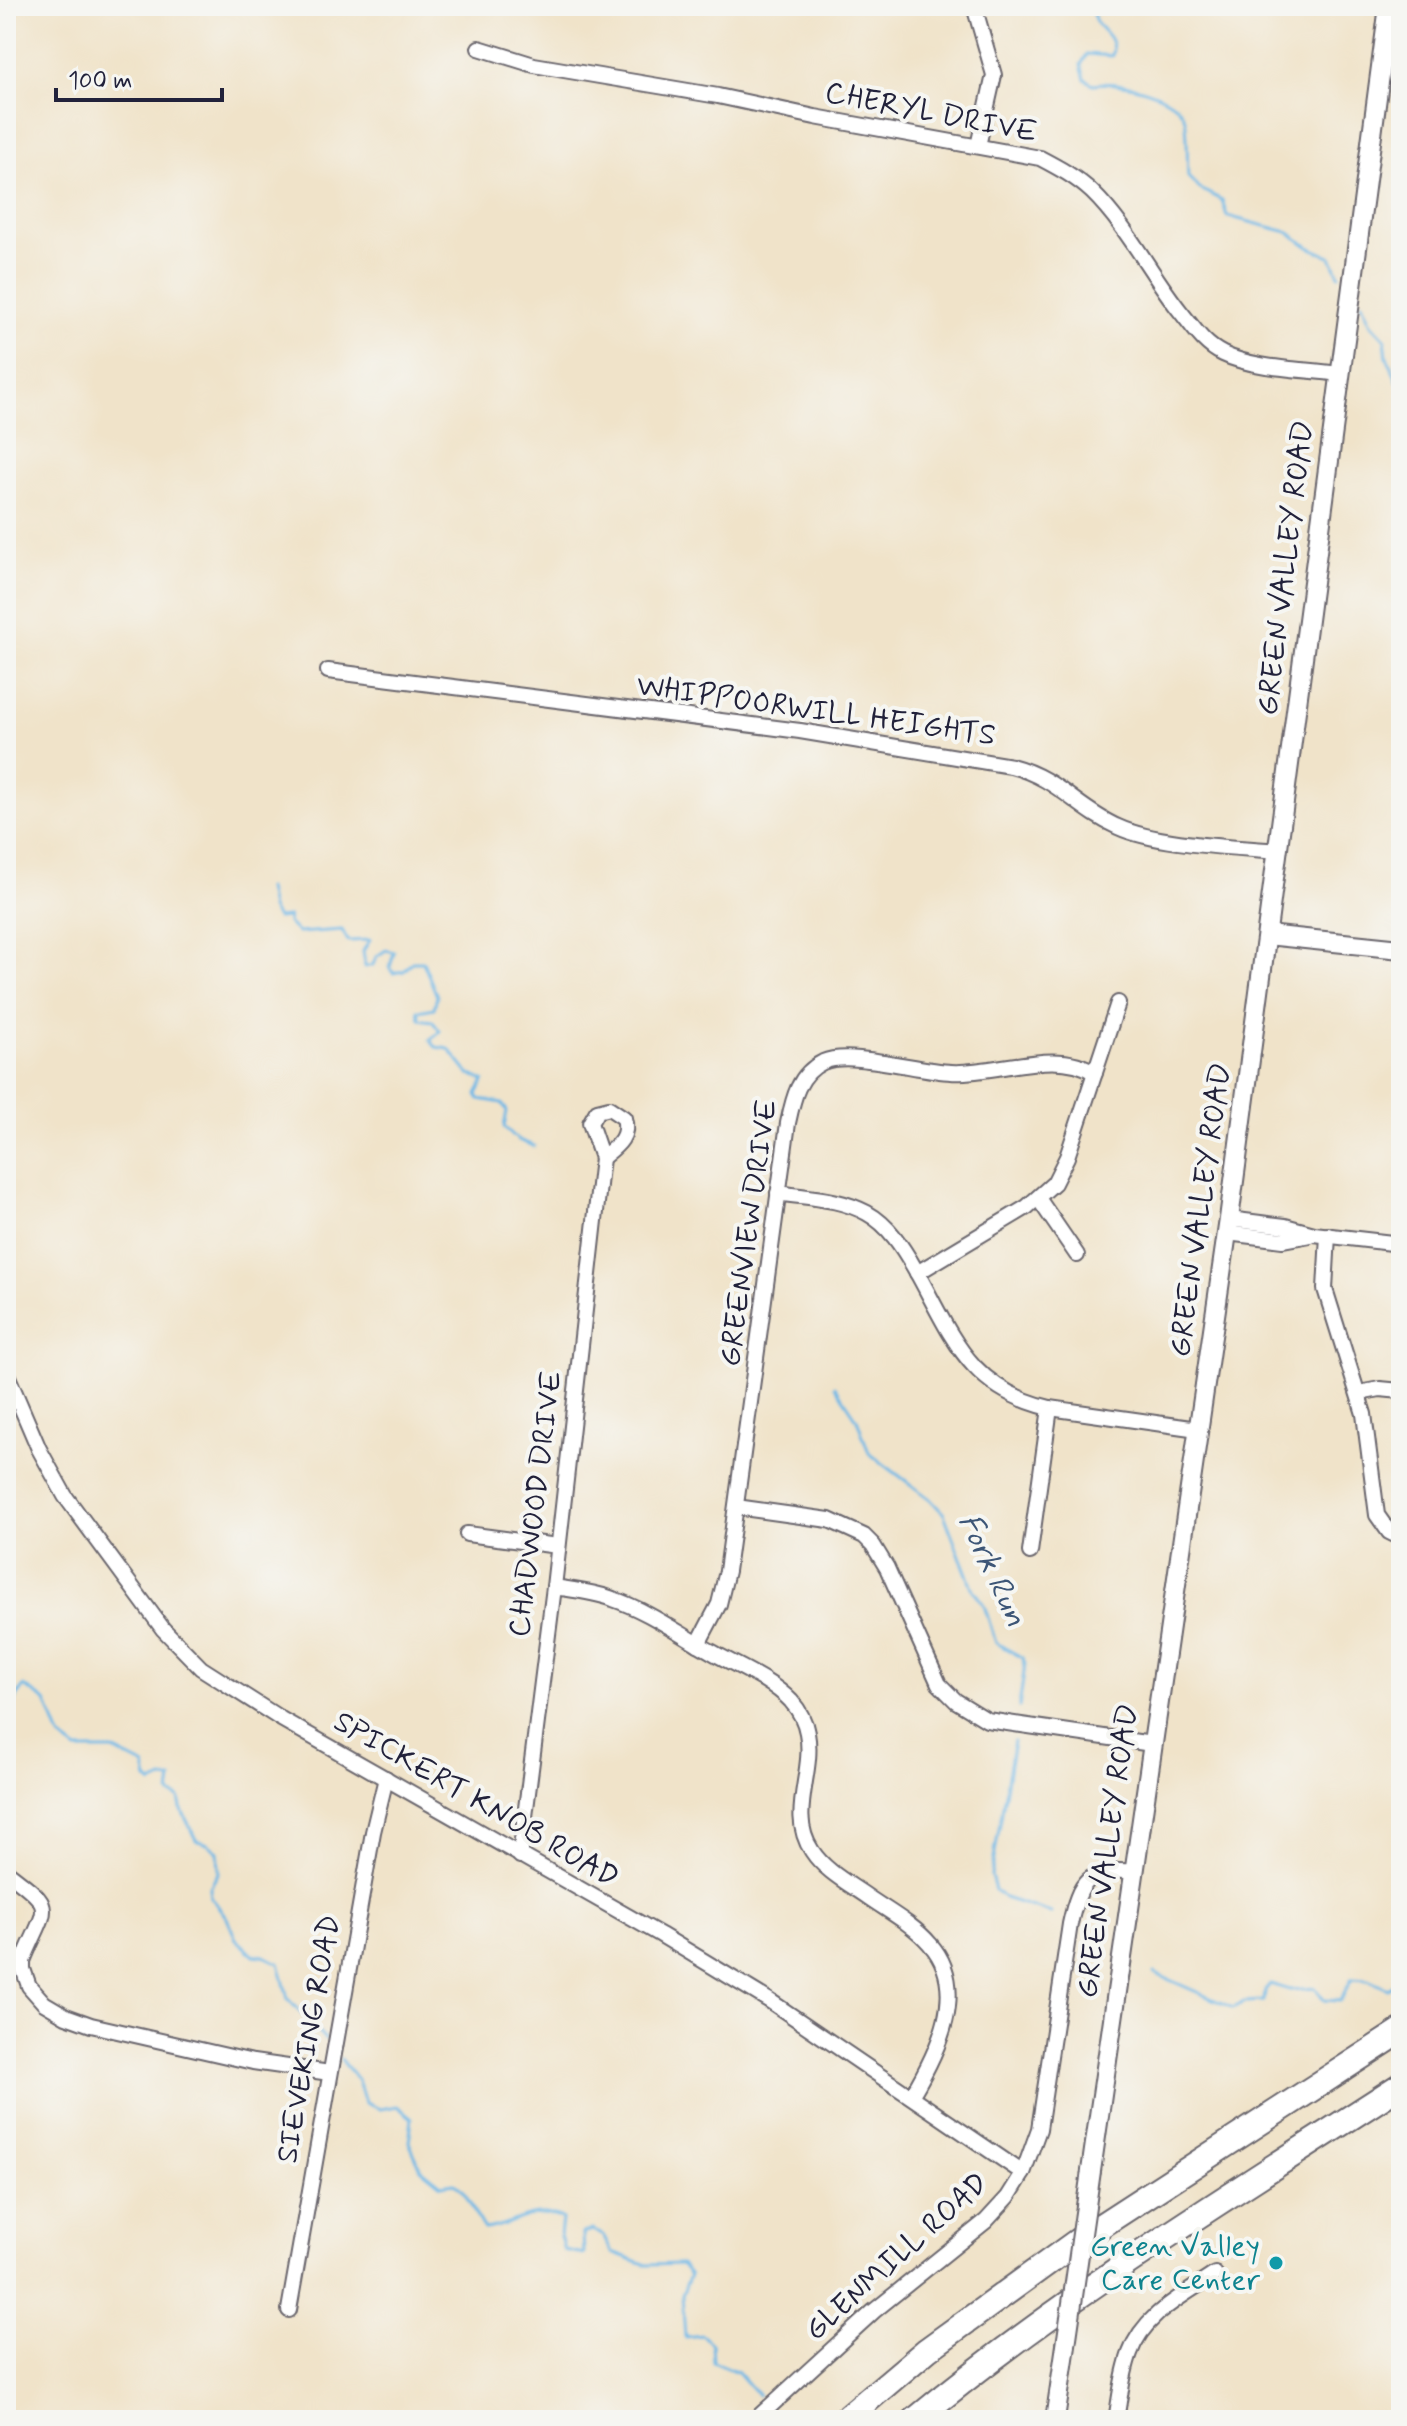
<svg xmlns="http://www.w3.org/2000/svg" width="1407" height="2426" font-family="Mynerve,sans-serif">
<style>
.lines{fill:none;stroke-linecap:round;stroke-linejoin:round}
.stream{stroke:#6eb8e6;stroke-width:3}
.street-casing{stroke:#6a666d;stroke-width:18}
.secondary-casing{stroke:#6a666d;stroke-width:22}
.highway-casing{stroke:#6a666d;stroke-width:28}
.street{stroke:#fff;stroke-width:14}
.secondary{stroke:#fff;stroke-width:18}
.highway{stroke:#fff;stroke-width:24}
.secondary-bridge-casing{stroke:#6a666d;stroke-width:22;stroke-linecap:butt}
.secondary-bridge{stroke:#fff;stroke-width:18}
.culture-dot{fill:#0f9aa8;stroke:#f6f6f2;stroke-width:3}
.labels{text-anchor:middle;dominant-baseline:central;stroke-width:8;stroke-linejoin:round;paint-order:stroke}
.street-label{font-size:30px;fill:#22223b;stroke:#f6f6f2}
.culture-label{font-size:30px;fill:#0d838f;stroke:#f6f6f2;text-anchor:end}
.water-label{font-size:32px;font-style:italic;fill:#3d5677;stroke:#f6f6f2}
</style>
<rect width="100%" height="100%" fill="#f6f6f2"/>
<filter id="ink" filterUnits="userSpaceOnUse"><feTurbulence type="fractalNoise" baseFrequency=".0125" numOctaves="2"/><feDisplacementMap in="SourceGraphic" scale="16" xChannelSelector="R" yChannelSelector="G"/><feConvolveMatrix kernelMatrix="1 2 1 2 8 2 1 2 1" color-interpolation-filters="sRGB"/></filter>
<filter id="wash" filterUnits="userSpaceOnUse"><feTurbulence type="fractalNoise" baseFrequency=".006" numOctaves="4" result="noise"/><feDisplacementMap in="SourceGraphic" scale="32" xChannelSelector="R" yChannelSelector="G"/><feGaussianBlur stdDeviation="1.8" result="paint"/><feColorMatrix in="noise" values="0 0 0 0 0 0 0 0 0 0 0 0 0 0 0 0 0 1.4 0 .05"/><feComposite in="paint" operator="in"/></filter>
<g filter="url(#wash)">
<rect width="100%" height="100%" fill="#f0e3c9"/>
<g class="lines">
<g class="stream">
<path d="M1094,6C1089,31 1118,30 1112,56L1087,54L1081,65L1085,79L1093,84C1117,80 1176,92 1185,119C1188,131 1187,162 1188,177L1200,189L1222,200L1227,216L1288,232L1309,247L1331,257L1339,275"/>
<path d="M1362,303L1371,324L1385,339L1387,357L1401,389"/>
<path d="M267,889L271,909L277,918L288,917V923L298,933L342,930L348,941L370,940L363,951L365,967L373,965L376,957L386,950L394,952L390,967L393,973L404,971L412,962H423L437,996L434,1008L418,1011L420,1019L432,1021L440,1031L430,1040L436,1047L449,1049L469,1074L484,1081L477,1094L479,1099L502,1103L507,1111L504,1127L518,1140L534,1146"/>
<path d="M835,1386L857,1419L869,1453L930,1499L944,1514L973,1590L984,1605L996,1643L1023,1658L1025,1665L1019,1707"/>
<path d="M6,1714H10L17,1696L24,1686L46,1701L60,1737L77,1750H113L145,1766L148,1780L152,1784L163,1779L172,1780L170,1794L179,1798L181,1808L196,1840L208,1844L218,1852L219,1872L210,1887L211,1897L227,1918L236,1939L254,1955L264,1956L279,1963L288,1999L325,2039"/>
<path d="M1014,1741L991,1876L995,1890L1004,1898L1051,1913"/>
<path d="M1401,1880L1393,1894L1396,1908L1401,1912"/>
<path d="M1090,1934L1095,1936"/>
<path d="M1154,1973L1233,2008L1244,2002L1264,2001L1265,1990L1270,1984L1290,1990L1315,1988L1324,2000L1340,2001L1352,1979L1368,1980L1388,1989L1401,1980"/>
<path d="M341,2059L358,2081L365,2103L380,2109L397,2106L412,2118L409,2142L421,2169L441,2185L454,2183C469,2192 473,2215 484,2229C513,2227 531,2204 562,2219L560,2236L564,2250L584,2254L583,2233L592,2230L603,2235L612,2252L647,2265L681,2264L690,2275L682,2295L685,2337L702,2335L712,2344L713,2362L738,2372L758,2395"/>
</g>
</g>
</g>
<g filter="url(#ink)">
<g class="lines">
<defs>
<g id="street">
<path d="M974,6L994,75L978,146"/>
<path d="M479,48L534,65L718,96L815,117L1040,158C1059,168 1076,177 1092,192C1127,226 1150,273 1180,311C1193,327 1204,345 1223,354C1254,369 1304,369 1339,374"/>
<path d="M328,671L800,731L1011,766C1058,778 1077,809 1118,827C1157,845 1234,847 1278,851"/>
<path d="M609,1108L624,1118C630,1138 615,1147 602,1158L590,1123L597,1111Z"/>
<path d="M778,1193C809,1198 839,1198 867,1213C889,1225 903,1248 915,1269C952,1335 968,1389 1050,1408L1198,1429"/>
<path d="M1038,1198L1077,1255"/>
<path d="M1229,1219L1285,1226L1314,1234L1401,1244"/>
<path d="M1227,1233L1283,1240L1310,1235"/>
<path d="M1328,1235L1325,1289L1364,1414L1377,1515L1389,1532L1401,1538"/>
<path d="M917,1273L1027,1207L1054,1183L1067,1157L1118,1003"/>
<path d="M6,1372L39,1449L65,1496L163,1629L201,1668L281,1719L661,1935L770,2001L1023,2173"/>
<path d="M1359,1393L1380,1389L1401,1391"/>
<path d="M736,1507L829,1520L864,1536L873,1545L887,1568L939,1684L956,1701L987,1720L1152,1744"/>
<path d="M467,1534L558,1546"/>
<path d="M1030,1552L1050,1408"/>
<path d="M554,1587C573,1590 594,1592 613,1599C649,1611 681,1635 714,1653C739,1667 771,1680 791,1701C799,1710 805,1721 807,1733C815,1773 787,1814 812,1851C825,1871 848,1883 868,1897C888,1911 914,1925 930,1944C970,1989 937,2053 912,2095"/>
<path d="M698,1644L719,1604L727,1571L788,1123C793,1099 798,1074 823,1062C850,1050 918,1071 951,1072C994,1075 1058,1046 1095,1073"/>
<path d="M520,1856L554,1587L602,1158"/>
<path d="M6,1871C59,1911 46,1904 23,1961V1969L29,1986L44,2003L66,2016L91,2025L253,2062L330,2073"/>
<path d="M289,2310L373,1832L386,1778"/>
<path d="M755,2420L874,2311L986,2221L1008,2197L1023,2173L1039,2129L1070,1924C1079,1882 1089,1866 1134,1872"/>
<path d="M1116,2420C1120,2398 1122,2374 1130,2353C1144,2314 1183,2296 1215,2274"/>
</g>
<g id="secondary">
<path d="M1267,935L1401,949"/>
<path d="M1091,2171L1229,1219L1389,6"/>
<path d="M1055,2420L1066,2345"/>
</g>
<g id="highway">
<path d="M844,2420L927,2350L1079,2240L1401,2031"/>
<path d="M915,2420C1067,2294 1236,2192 1401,2085"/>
</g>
</defs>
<use href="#street" class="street-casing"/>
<use href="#secondary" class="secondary-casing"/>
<use href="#highway" class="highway-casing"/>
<use href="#street" class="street"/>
<use href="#secondary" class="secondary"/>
<use href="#highway" class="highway"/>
<defs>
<path id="secondary-bridge" d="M1066,2345L1091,2171"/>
</defs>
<use href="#secondary-bridge" class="secondary-bridge-casing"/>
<use href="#secondary-bridge" class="secondary-bridge"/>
</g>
</g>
<circle class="culture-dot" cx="1276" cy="2263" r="8"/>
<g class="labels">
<g class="street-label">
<text transform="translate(931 113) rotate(11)">CHERYL DRIVE</text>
<text transform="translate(1286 568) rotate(-83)">GREEN VALLEY ROAD</text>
<text transform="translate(816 711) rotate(8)">WHIPPOORWILL HEIGHTS</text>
<text transform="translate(1201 1210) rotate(-82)">GREEN VALLEY ROAD</text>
<text transform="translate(749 1233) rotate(-82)">GREENVIEW DRIVE</text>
<text transform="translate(536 1504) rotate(-83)">CHADWOOD DRIVE</text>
<text transform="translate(476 1800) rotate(30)">SPICKERT KNOB ROAD</text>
<text transform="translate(1108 1851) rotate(-82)">GREEN VALLEY ROAD</text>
<text transform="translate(309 2039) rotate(-80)">SIEVEKING ROAD</text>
<text transform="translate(897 2257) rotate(-42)">GLENMILL ROAD</text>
</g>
<g class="culture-label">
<text x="1260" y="2246">Green Valley<tspan x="1260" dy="34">Care Center</tspan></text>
</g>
<g class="water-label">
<text transform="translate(992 1570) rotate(65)">Fork Run</text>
</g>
</g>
<rect width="1407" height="2426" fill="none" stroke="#f6f6f2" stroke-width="32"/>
<path d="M56 88v12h166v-12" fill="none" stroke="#22223b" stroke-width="4"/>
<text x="68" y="88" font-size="24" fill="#22223b" stroke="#f6f6f2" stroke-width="6" paint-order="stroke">100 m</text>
</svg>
